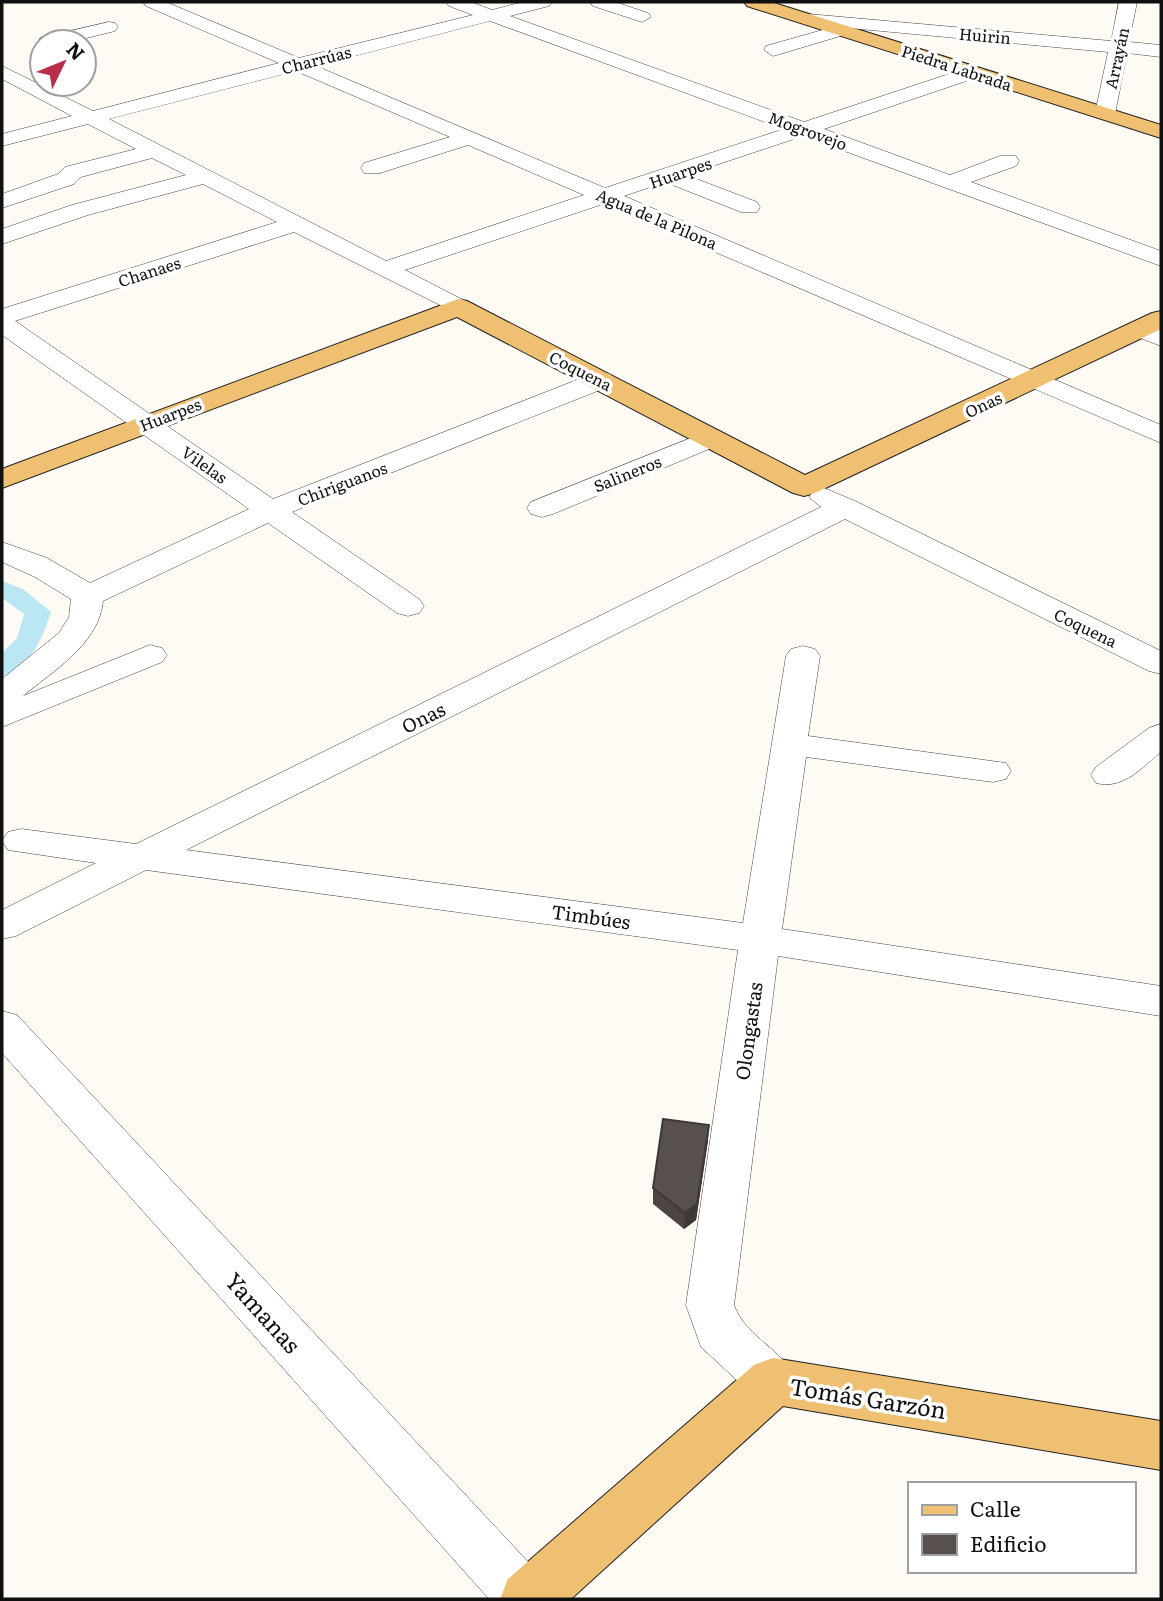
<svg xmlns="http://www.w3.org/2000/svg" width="1163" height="1601" font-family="Literata,serif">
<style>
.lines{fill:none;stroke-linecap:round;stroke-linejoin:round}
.canal{fill:#bbe6f3;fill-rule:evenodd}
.minor-casing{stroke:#434343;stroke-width:1}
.major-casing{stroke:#212121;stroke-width:2}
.minor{fill:#fff;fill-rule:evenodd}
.major{fill:#f0c072;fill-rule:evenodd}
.wall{fill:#4c4542}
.shaded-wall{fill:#3e3836}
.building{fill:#58504d;stroke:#3e3836;stroke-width:2}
.labels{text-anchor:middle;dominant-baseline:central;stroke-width:7;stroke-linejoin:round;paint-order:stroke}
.far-street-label{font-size:16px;fill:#101010;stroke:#fff}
.street-label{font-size:19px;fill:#101010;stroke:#fff}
.near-street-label{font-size:23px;fill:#101010;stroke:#fff}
</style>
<rect width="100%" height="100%" fill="#fefbf4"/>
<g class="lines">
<path class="canal" d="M2,581L23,589L51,612C43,637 30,669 2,676V653L17,638L24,614L2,598Z"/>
<defs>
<g id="minor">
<path d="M143,2H166L299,58L473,15L449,6L446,2H471L492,10L523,2H552L549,6L510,16L804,122L967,68H981L984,72L981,76L824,129L950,175L1000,156H1016L1019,161L1016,166L971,182L1161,251V266L803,136L686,175L757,202L760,207L757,212H741L665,182L624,196L1161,425V443L603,204L405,270L467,302L470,307L467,312L458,314L294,232L15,321L273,499L592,374L601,372L610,374L614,380L610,386L292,512L419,599L424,606L419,613L408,616L397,613L268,523L103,601C99,644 54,670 23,696L150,645L162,648L167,655L162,662L2,727V679L59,633L69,617L71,599L35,577L2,562V542L47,558L90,583L249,509L2,335V309L277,222L203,184L88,215L2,244V229L72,205L186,175L152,158L81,177L74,184L2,208V194L58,174L65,167L136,149L88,124L2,146V134L72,116L2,79V66L93,111L279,63L146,6ZM490,21L784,129L605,188L316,66ZM296,71L450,137L364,163L361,168L364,173H380L468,145L584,195L386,261L109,119Z"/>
<path d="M590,2H615L648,13L651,17L642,22L593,6Z"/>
<path d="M1119,2H1137L1129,42L1161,45V57L1127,53L1115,114L1112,118H1098L1095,114L1108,52L849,28L847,34L780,54L773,56L764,50L766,46L833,27L802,23L799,19L808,14L1111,41Z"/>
<path d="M109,22L115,23L118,27L115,31L70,42H42V46L38,42L40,38Z"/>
<path d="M1139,321L1161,329V346L1130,334L1126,329L1130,324Z"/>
<path d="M711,430L721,432L725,438L721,444L553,514L542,517L531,514L527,508L531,502Z"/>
<path d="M824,488L855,501L1161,651V674L1149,671L845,519L186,850L743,923L786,656L791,649L803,646L815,649L820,656L808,736L1006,763L1011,771L1006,779L993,782L806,757L782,929L1161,986V1016L778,956L734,1305C746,1338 783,1349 798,1381L791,1397L773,1403L755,1397L701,1347L686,1305L738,950L146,870L16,936L2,939V910L96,863L8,850L2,841L8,832L21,829L136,844L821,507L809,497L814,491Z"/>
<path d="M1161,724V752C1141,768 1123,790 1096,783L1091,775L1096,767L1149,728Z"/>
<path d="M2,1011L17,1015L545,1580L553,1599H489L2,1053Z"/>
</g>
<g id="major">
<path d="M744,2H771L1161,125V138L747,6Z"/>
<path d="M458,299L467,301L805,475L1152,313L1161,311V329L815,493L804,496L793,493L457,317L2,488V469Z"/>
<path d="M773,1358L1161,1421V1470L783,1406L571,1599H500L508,1579L754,1365Z"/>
</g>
</defs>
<use href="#minor" class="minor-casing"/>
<use href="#major" class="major-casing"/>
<use href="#minor" class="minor"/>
<use href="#major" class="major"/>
</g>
<path class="wall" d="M708,1140L696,1220L684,1229L653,1204V1188Z"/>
<path class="shaded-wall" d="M709,1125L708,1140L696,1220L684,1229L685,1213Z"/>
<path class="building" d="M663,1119L709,1125L697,1204L685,1213L653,1188Z"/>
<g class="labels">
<g class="far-street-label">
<text transform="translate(985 35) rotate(5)">Huirin</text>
<text transform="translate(1116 58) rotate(-78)">Arrayán</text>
<text transform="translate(316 59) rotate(-14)">Charrúas</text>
<text transform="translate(957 67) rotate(18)">Piedra Labrada</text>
<text transform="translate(808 130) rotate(20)">Mogrovejo</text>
<text transform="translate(680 172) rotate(-19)">Huarpes</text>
<text transform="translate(657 218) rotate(23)">Agua de la Pilona</text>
<text transform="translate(149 271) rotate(-18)">Chanaes</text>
<text transform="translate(581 370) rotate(27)">Coquena</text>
<text transform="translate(983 404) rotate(-25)">Onas</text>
<text transform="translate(170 414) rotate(-21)">Huarpes</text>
<text transform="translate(205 464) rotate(35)">Vilelas</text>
<text transform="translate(627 473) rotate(-22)">Salineros</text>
<text transform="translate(342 483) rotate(-21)">Chiriguanos</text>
<text transform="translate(1086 627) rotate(26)">Coquena</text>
</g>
<g class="street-label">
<text transform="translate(423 717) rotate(-26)">Onas</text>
<text transform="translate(591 916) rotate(8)">Timbúes</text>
<text transform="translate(748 1031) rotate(-82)">Olongastas</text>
</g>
<g class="near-street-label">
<text transform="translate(264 1312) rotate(48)">Yamanas</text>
<text transform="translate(868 1397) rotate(9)">Tomás Garzón</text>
</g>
</g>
<rect width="1163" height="1601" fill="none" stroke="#101010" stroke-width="7"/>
<rect x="908" y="1482" width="228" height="91" fill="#ffffff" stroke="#9f9f9f" stroke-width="2"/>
<rect x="922" y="1505" width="35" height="10" fill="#f0c072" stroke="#9f9f9f" stroke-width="2"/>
<text x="970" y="1517" font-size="21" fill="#101010">Calle</text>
<rect x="922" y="1534" width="35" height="21" fill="#58504d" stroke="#9f9f9f" stroke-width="2"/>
<text x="970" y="1552" font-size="21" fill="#101010">Edificio</text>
<g transform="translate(63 63) rotate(47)"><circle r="33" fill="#ffffff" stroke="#9f9f9f" stroke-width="2"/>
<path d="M0-5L12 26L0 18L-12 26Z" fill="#b92f49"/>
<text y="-10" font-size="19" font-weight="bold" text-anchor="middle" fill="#101010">N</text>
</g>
</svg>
